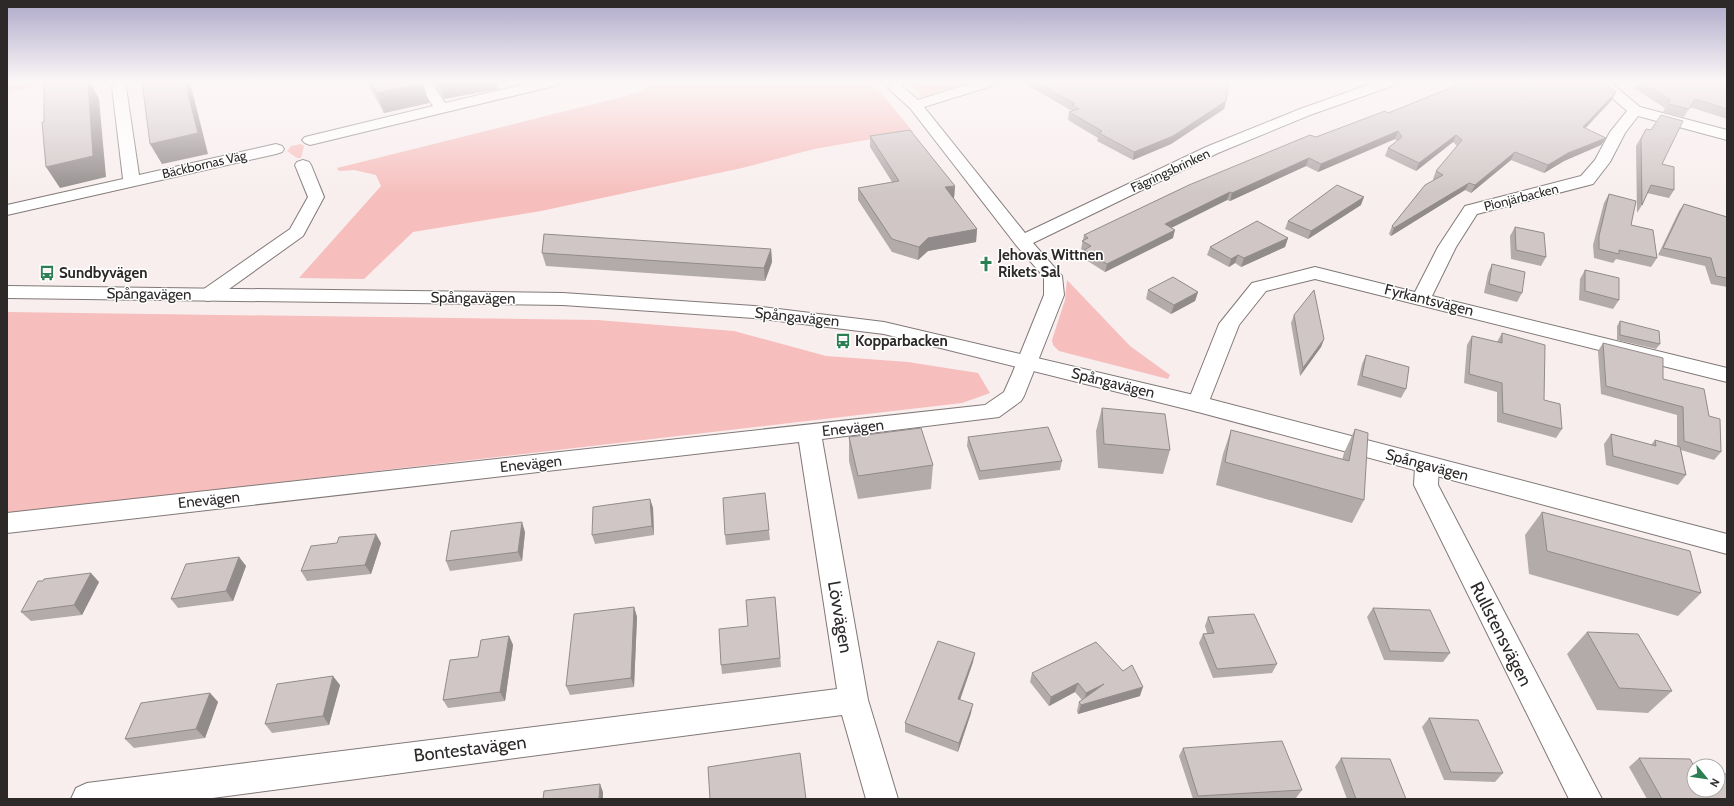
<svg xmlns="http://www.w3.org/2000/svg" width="1734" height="806" font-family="Cabin,sans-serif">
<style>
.green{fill:#f6bebd}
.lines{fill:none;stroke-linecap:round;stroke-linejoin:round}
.minor-casing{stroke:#817878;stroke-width:2}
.tertiary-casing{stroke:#817878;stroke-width:2}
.minor{fill:#fff;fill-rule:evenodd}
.tertiary{fill:#fff;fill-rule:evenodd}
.wall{fill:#b3aaaa}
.shaded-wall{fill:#928b8b}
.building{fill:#d0c6c6;stroke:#928b8b}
.labels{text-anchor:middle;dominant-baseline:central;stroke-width:3;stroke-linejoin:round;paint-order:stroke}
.far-street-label{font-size:13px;fill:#2c2928;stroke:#fff}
.poi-label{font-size:15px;font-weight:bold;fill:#2c2928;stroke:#fff;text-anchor:start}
.street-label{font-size:15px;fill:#2c2928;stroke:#fff}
.near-street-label{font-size:18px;fill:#2c2928;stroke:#fff}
</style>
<rect width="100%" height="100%" fill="#f8eeee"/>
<g class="green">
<path d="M9,82H53L7,93Z"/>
<path d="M656,82H867L878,89L913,132L814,149L742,168L541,211L413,232L364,279L299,278L381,186L376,175L354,170L339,171L337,168L626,96L637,93Z"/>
<path d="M909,82H973L921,97Z"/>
<path d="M301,144L304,146L301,158H297L287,151L291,146Z"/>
<path d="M1067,280L1130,346L1170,375L1168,379L1059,351L1053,345L1052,340L1065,300Z"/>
<path d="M7,312L597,320L734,331L826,356L908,362L978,373L990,393L962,403L7,514Z"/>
</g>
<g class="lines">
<defs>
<g id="minor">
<path d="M417,82H431L445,103L534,82H560L558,85L310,145L305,143L302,140L305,137L433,106Z"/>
<path d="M890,82H904L902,86L918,100L974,82H997L995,85L924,107L1025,233L1206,147L1300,109L1376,82H1397L1395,85L1310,115L1218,153L1033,243L1062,276L1064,295L1024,396L1021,401L999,417L822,439L868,700L898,799H866L842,715L205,799H71L76,788L87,783L837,689L799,442L7,533V513L985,405L1004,392L1012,374L1044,295V277L1016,245L910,108L890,90L888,87Z"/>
<path d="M1594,82H1610L1640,107L1727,130V140L1638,116L1625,133L1610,162L1593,184L1477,214L1456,247L1432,296L1727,368V382L1315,279L1266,291L1239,325L1206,409L1198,412L1190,409L1187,404L1219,324L1252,283L1315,267L1415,292L1438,247L1465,206L1581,176L1595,160L1610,132L1627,111Z"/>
<path d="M119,83L124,84L126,87L139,175L276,144L282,146L284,149L282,152L276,154L7,215V205L123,179L112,87L114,84Z"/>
<path d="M303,160L309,162L311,165L324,197L303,236L215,299L208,301L201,299L198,295L201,291L290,229L308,197L295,165L297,162Z"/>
<path d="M1427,457L1435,460L1439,466L1438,485L1602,799H1569L1414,485L1415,466L1419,460Z"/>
</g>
<path id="tertiary" d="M7,286L563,293L754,306L884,322L1198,396L1727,534V554L1198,412L884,334L754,318L563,305L7,298Z"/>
</defs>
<use href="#minor" class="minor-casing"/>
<use href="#tertiary" class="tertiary-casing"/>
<use href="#minor" class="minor"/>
<use href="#tertiary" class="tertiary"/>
</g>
<g class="wall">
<path d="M367,82H422L429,103L384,113Z"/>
<path d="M433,82H496L498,89L444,99Z"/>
<path d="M1022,82H1229L1226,101L1224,109L1171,144L1133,160L1097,141L1098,138L1068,120L1069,112L1072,111Z"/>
<path d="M1637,82H1727V119L1690,107L1684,117L1663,112L1665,108L1634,88Z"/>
<path d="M1612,100L1585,128L1606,138L1601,145L1564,161L1544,173L1511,160L1471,193L1465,190L1391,236L1389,234L1392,226L1434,180L1433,179L1436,171L1457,146L1453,142L1416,171L1385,156L1388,148L1397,141L1395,139L1318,172L1306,166L1230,201L1227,200L1171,228L1173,238L1105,272L1083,258L1084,251L1081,249L1084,235L1316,137L1388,113Z"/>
<path d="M1646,129L1674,190L1669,198L1647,193L1642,205L1637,213L1636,146Z"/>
<path d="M870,136L955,186L954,198H953L977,229L976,242L928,251L918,260L892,252L858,200V188L892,182L870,147Z"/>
<path d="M1609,194L1631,225L1657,258L1651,267L1616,259L1613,263L1594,258L1593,245L1604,203Z"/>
<path d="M1684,204L1727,217V287L1711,284L1705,266L1658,255L1679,211Z"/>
<path d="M1361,205L1308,239L1285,229L1288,221Z"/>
<path d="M1515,227L1546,257L1541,266L1511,259L1510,236Z"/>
<path d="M1288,238L1285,247L1241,267L1235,263L1229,267L1207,255L1210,247Z"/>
<path d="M771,249L772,262L765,281L546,266L542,253Z"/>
<path d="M1492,264L1522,293L1517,302L1484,293L1488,273Z"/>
<path d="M1585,270L1619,300L1613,309L1579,300L1580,279Z"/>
<path d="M1148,290L1198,292L1195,301L1171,314L1146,299Z"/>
<path d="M1294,315L1324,339L1321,347L1300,376L1291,323Z"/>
<path d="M1620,321L1660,344L1656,349L1617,340V326Z"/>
<path d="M1502,333L1562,429L1556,438L1497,422V392L1464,383L1467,345L1472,336L1497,342Z"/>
<path d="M1603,343L1663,379L1709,416L1721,452L1714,460L1681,450L1686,475L1678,485L1606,465L1604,444L1611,434L1651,445L1655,440L1677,446V415L1601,394L1598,351Z"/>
<path d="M1366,355L1406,389L1401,398L1357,385L1362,364Z"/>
<path d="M1102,408L1170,450L1163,474L1098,468L1096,431Z"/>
<path d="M1355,429L1364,500L1352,523L1216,485L1223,454L1231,430L1342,460L1344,453Z"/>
<path d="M849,437L933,465L931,489L858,499L849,461Z"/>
<path d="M968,437L1062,461L1060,470L979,480L967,446Z"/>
<path d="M765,493L770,540L726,545L725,535Z"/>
<path d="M650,499L653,508L654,535L595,544L592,535Z"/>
<path d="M1542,512L1701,593L1678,616L1529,574L1525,535Z"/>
<path d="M525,532L522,561L450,571L446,561Z"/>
<path d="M381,543L371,574L307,581L301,571Z"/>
<path d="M239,557L246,566L233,601L178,608L171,599Z"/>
<path d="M99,582L82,615L31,621L21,612Z"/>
<path d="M775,597L781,667L722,674L721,665L748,626Z"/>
<path d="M634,607L637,617L634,687L570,695L566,686Z"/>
<path d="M1373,608L1450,653L1443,662L1384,660L1367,617Z"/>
<path d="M1208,617L1277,664L1272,673L1213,678L1199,643L1203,634L1207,633L1205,626Z"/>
<path d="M1587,632L1672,691L1648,713L1597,710L1567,654Z"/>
<path d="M509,636L513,645L505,701L448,708L443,700L478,657Z"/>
<path d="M973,662L960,700L971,713L958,752L905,732V723Z"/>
<path d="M1032,673L1140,696L1078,714L1077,711L1079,702L1082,700L1075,692L1049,706L1030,682Z"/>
<path d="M340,685L329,725L272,733L265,724Z"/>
<path d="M210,693L218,702L205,738L134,748L125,739Z"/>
<path d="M1429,718L1503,773L1495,782L1444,780L1422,727Z"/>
<path d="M1183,748L1302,790L1296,798L1280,799H1193L1179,756Z"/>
<path d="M1341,758L1406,799H1347L1335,767Z"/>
<path d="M1639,758L1694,790L1727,799H1647L1629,767Z"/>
</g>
<g class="shaded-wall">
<path d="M81,82H90L99,99L106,177L60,188L46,167Z"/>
<path d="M185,82H190L208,154L162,164L150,144Z"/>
<path d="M439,82H496L498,89L444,99Z"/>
<path d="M423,83L429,103L384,113L377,93Z"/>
<path d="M1616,92L1612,100L1579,135L1583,127Z"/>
<path d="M1226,101L1224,109L1171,144L1133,160L1134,152Z"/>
<path d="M1398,131L1395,139L1318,172L1321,164Z"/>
<path d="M1456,135L1453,142L1416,171L1419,163Z"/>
<path d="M1606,138L1601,145L1564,161L1544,173L1548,165L1568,153Z"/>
<path d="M1515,152L1511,160L1471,193L1475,185Z"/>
<path d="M1309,158L1306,166L1230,201L1232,193Z"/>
<path d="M1469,183L1465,190L1391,236L1394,228Z"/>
<path d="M955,186L954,198L944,200L945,187Z"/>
<path d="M1230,192L1227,200L1163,232L1165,224Z"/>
<path d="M1364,197L1361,205L1308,239L1311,231Z"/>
<path d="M977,229L976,242L928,251L918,260L919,247L928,238Z"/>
<path d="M1175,230L1173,238L1105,272L1107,264Z"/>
<path d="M1288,238L1285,247L1241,267L1244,258Z"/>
<path d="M771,249L772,262L765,281L764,268Z"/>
<path d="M1238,255L1235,263L1229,267L1231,259Z"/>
<path d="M1198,292L1195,301L1171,314L1174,305Z"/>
<path d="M1324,339L1321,347L1300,376L1303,368Z"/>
<path d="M650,499L653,508L654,535L652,526Z"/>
<path d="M522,522L525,532L522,561L518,552Z"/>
<path d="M376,534L381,543L371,574L365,565Z"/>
<path d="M239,557L246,566L233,601L226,591Z"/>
<path d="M91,573L99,582L82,615L74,605Z"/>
<path d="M634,607L637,617L634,687L631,678Z"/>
<path d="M509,636L513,645L505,701L500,692Z"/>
<path d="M975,653L973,662L957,708L958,699Z"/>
<path d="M333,676L340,685L329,725L323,716Z"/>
<path d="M1078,683L1075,692L1049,706L1051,697Z"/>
<path d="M1104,684L1084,702L1086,693Z"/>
<path d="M1143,687L1140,696L1078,714L1081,705Z"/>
<path d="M210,693L218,702L205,738L196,729Z"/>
<path d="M973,704L971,713L958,752L959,743Z"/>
<path d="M600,784L603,792V799H599Z"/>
</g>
<g class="building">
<path d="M44,82H88L93,156L46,167L42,122H44Z"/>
<path d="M142,82H185L198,133L150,144Z"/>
<path d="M371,82H422L423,83L377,93Z"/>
<path d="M1036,82H1229L1226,101L1173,136L1134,152L1099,133L1102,131L1069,112L1079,109L1072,105L1075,104Z"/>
<path d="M1465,82H1604L1616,92L1583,127L1606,138L1568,153L1548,165L1515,152L1475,185L1469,183L1394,228L1392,226L1425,185L1443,175L1436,171L1462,140L1456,135L1419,163L1388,148L1402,137L1398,131L1321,164L1309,158L1232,193L1230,192L1165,224L1175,230L1107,264L1084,250L1091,246L1082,241L1088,238L1084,235L1189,185L1310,135L1316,137L1385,111L1388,113Z"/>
<path d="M1642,82H1727V109L1695,99L1689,109L1668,104L1670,100Z"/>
<path d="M1661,115L1683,121L1662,164L1674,167V190L1651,185L1642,205L1641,139L1646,129L1651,130Z"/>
<path d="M910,130L955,186L945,187L977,229L928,238L919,247L892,239L858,188L899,181L870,136Z"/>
<path d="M1337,185L1364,197L1311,231L1288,221Z"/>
<path d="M1609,194L1636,201L1631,225L1653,230L1657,258L1619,250V254L1599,249V236Z"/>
<path d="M1684,204L1727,217V278L1716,276L1711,258L1663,248Z"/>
<path d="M1257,221L1288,238L1244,258L1238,255L1231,259L1210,247Z"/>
<path d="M1515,227L1544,233L1546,257L1516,250Z"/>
<path d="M544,234L771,249L764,268L542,253Z"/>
<path d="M1492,264L1525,272L1522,293L1489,284Z"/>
<path d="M1585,270L1619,278V300L1585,291Z"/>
<path d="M1173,277L1198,292L1174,305L1148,290Z"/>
<path d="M1314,290L1324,339L1303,368L1294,315Z"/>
<path d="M1620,321L1659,331L1660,344L1620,335Z"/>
<path d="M1502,333L1545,345L1544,400L1560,404L1562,429L1503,413L1502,383L1469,374L1472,336L1502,343Z"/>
<path d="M1603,343L1663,358V379L1704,389L1709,416L1720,419L1721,452L1684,441L1683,407L1606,386Z"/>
<path d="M1366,355L1409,367L1406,389L1362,376Z"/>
<path d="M1102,408L1165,414L1170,450L1104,444Z"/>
<path d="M1048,427L1062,461L980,471L968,437Z"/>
<path d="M921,428L933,465L858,476L849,437Z"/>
<path d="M1355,429L1368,433L1364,500L1225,462L1231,430L1349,461Z"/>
<path d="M1611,434L1656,446L1655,440L1680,447L1686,475L1613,456Z"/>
<path d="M765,493L769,530L725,535L723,498Z"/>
<path d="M650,499L652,526L592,535L593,507Z"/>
<path d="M1542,512L1690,551L1701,593L1547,551Z"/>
<path d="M522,522L518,552L446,561L451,531Z"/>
<path d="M376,534L365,565L301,571L311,546L337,543L339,537Z"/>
<path d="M239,557L226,591L171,599L186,564Z"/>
<path d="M91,573L74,605L21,612L38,581H43L44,579Z"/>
<path d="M775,597L780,658L721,665L719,629L748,626L746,600Z"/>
<path d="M634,607L631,678L566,686L574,614Z"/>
<path d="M1373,608L1430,610L1450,653L1390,651Z"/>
<path d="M1254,614L1277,664L1217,669L1203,634L1214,633L1208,617Z"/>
<path d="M1587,632L1638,634L1672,691L1619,688Z"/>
<path d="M509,636L500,692L443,700L450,660L478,657L481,640Z"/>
<path d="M938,641L975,653L958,699L973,704L959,743L905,723Z"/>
<path d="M1096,642L1123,671L1132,665L1143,687L1081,705L1079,702L1104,684L1086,693L1078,683L1051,697L1032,673Z"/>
<path d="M333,676L323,716L265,724L277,684Z"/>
<path d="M210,693L196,729L125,739L141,703Z"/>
<path d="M1429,718L1478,720L1503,773L1451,772Z"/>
<path d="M1282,741L1302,790L1198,796L1183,748Z"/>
<path d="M800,753L806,799H710L708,767Z"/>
<path d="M1341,758L1390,759L1406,799H1356Z"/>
<path d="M1639,758L1690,759L1694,766V790H1718V774H1727V799H1662Z"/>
<path d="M600,784L599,799H543L544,791Z"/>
</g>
<linearGradient id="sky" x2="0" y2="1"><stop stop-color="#aea9c9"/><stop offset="0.42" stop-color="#fcf7f7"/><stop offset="1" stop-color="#fcf7f7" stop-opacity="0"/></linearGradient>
<rect width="1734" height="195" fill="url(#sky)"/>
<defs>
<symbol id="church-bare" viewBox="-9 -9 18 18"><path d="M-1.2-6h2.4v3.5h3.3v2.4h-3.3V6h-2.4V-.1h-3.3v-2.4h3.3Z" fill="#2c7f52" stroke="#fff" stroke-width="2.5" paint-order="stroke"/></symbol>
<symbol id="bus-bare" viewBox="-9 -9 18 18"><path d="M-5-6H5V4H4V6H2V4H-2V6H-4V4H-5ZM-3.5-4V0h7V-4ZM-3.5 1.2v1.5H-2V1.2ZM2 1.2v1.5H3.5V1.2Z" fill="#2c7f52" stroke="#fff" stroke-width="2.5" paint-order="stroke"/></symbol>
</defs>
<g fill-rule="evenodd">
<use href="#church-bare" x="975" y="253" width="22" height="22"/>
<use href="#bus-bare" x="36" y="262" width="22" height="22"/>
<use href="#bus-bare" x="832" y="330" width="22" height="22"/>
</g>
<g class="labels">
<g class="far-street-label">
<text transform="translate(204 164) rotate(-13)">Bäckbornas Väg</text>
<text transform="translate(1170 170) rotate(-25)">Fägringsbrinken</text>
<text transform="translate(1521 197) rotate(-14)">Pionjärbacken</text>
</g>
<g class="poi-label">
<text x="998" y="255">Jehovas Wittnen<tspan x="998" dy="17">Rikets Sal</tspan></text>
<text x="59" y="273">Sundbyvägen</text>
<text x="855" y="341">Kopparbacken</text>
</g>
<g class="street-label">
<text transform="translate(149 294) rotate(1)">Spångavägen</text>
<text transform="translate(473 298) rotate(1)">Spångavägen</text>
<text transform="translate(1429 300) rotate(14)">Fyrkantsvägen</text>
<text transform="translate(797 317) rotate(6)">Spångavägen</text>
<text transform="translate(1113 383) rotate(14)">Spångavägen</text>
<text transform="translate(853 428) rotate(-6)">Enevägen</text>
<text transform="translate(531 464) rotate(-6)">Enevägen</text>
<text transform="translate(1427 465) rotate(15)">Spångavägen</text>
<text transform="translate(209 500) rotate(-6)">Enevägen</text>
</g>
<g class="near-street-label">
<text transform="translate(840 617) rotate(80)">Lövvägen</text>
<text transform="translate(1501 634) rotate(63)">Rullstensvägen</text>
<text transform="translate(470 749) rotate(-7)">Bontestavägen</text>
</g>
</g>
<rect width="1734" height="806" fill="none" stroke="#2c2928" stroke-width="16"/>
<g transform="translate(1706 778) rotate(119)"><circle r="19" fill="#ffffff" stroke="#aba9a9"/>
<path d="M0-3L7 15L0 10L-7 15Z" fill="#2c7f52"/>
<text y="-6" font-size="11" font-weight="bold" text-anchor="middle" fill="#2c2928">N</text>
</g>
</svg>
